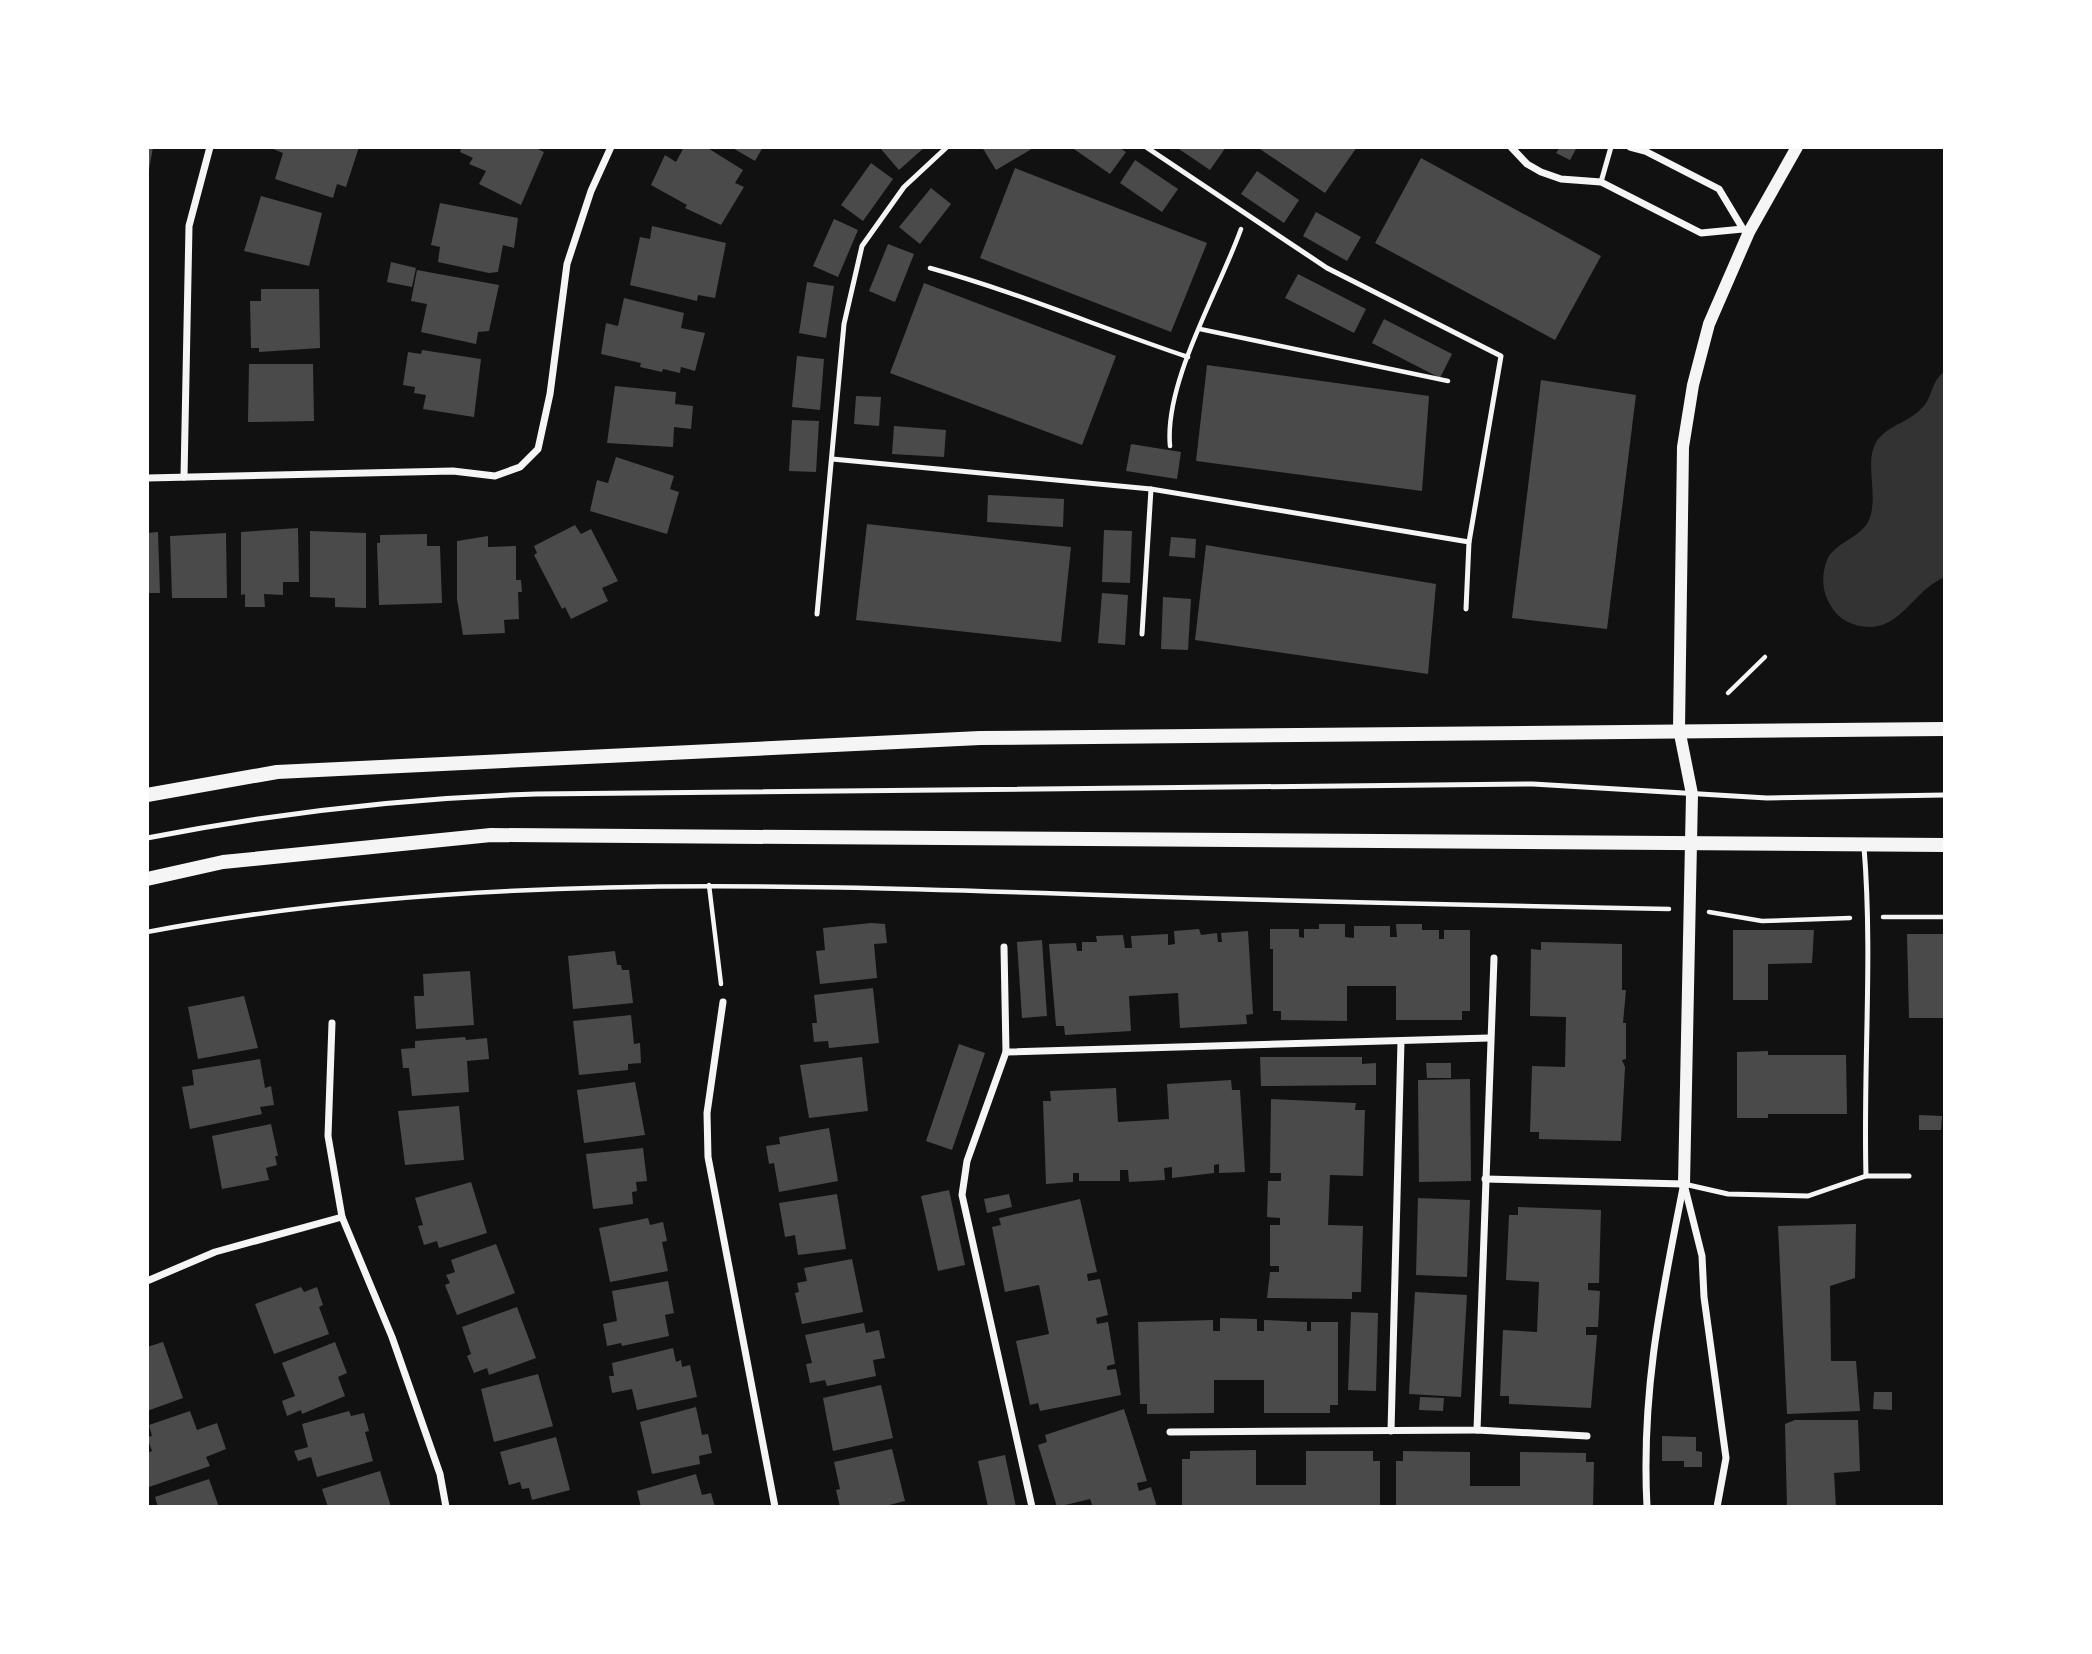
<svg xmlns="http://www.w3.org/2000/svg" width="2092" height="1654" font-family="Montserrat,sans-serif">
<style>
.water{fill:#333}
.building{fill:#4a4a4a}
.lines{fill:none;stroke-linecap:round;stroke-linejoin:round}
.path{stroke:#f5f5f5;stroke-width:4.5}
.service{stroke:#f5f5f5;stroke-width:5}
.minor{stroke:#f5f5f5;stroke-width:7}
.tertiary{stroke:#f5f5f5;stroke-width:12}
.secondary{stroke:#f5f5f5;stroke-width:14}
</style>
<rect width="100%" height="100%" fill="#111"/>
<path class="water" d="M1945,371V577C1918,589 1909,612 1887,623C1868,632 1841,625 1831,606C1822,592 1821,576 1827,560C1834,543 1862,537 1869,520C1880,493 1861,458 1880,437C1892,424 1911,421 1923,407C1933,396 1931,381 1945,371Z"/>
<g class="building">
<path d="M147,147H153L148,176L147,175Z"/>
<path d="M268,147H359L346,187L337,184L333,198L275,179L283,153Z"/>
<path d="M462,147H534L544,152L521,205L479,184L486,171L469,164L473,158L460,152Z"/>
<path d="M684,147H706L743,170L735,183L744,187L721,225L685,208L687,205L651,185L665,155L676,162Z"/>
<path d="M731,147H763L755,161Z"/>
<path d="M883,147H925L899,170L881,149Z"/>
<path d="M982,147H1035L996,170Z"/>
<path d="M1071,147H1118L1126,152L1110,174Z"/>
<path d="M1176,147H1226L1210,170Z"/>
<path d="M1257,147H1357L1325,193Z"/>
<path d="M1560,147H1577L1570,160L1556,153Z"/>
<path d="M1421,158L1601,256L1555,340L1375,243Z"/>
<path d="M1135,160L1178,189L1162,212L1120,183Z"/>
<path d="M871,163L893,179L863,221L841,205Z"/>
<path d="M1015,168L1207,243L1171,332L980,258Z"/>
<path d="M1257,171L1299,200L1284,223L1241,194Z"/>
<path d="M931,188L951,204L920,244L899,227Z"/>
<path d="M261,196L322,213L309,266L244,251Z"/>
<path d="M440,203L518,218L514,248L503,245L498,272L489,273L438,262L440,247L431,245Z"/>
<path d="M1316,212L1361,237L1347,261L1303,236Z"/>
<path d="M834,219L858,230L838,277L813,266Z"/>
<path d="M652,226L726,243L715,298L698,295L697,301L630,285L640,237L650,239Z"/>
<path d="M888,244L914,254L895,302L869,291Z"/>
<path d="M391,262L416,268L412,287L387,282Z"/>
<path d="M417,270L499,285L489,331L478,332L476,344L421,332L427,304L411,301Z"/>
<path d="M1298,274L1366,309L1354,333L1285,298Z"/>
<path d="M807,282L834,286L826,338L799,333Z"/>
<path d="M924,283L1116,356L1082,445L890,373Z"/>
<path d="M261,289H319L320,348L259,352V348H251L250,301H261Z"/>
<path d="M624,298L684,313L681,328L705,333L695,371L681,367L680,373L663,369L662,372L640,367L641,363L601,354L606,323L618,326Z"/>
<path d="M1384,319L1452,354L1440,378L1372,343Z"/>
<path d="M422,350L481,359L474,417L423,409L426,395L414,393L415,387L403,385L408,352L421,354Z"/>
<path d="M797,356L824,359L820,410L792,407Z"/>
<path d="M249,364H313L314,421L248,422Z"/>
<path d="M1207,365L1429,396L1422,491L1196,461Z"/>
<path d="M1541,380L1636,395L1607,629L1512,618Z"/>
<path d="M615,386L676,392L675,404L693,406L691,429L674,427L673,447L607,443Z"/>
<path d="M856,396L881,397L879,426L854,424Z"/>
<path d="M792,420L819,421L816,472L789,471Z"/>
<path d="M894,426L946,430L944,457L892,454Z"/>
<path d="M1131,444L1181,452L1177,479L1126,471Z"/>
<path d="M616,457L674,476L670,489L679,492L667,534L590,511L597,480L608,483Z"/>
<path d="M988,495L1064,499L1063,527L987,522Z"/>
<path d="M867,524L1071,547L1061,642L856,620Z"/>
<path d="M575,525L581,534L591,529L618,581L602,588L608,601L571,619L565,607L562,609L534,555L537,553L534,546Z"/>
<path d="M298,528L299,582H283V595L264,594L265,607H245V594L241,595V532Z"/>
<path d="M1104,530L1132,531L1130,583L1102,582Z"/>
<path d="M310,531L366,533V608L335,607V598L310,597Z"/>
<path d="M158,532L160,593H147V533Z"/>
<path d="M226,533L227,598H172L170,536Z"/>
<path d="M427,534V546H440L442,603L379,605L377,543H380V535Z"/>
<path d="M488,536V547L516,546V580H521L522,592H518L519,619L504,620L505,633L463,635L457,599V541Z"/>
<path d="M1171,537L1196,539L1195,558L1169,556Z"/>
<path d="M1206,545L1436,584L1428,674L1195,640Z"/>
<path d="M1102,593L1128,595L1125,645L1098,643Z"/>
<path d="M1163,597L1191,599L1188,650L1161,649Z"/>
<path d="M871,923L885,924L887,943L874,944L877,978L820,984L816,951L825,950L823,928Z"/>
<path d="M1319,924H1345V937L1354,938V926H1390V937H1397L1396,924H1422V930H1439V939H1444V930H1470V1011H1462V1020H1396V986H1347V1021L1281,1020V1011H1273V949H1270V929H1299V937L1304,938V929H1319Z"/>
<path d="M1199,929L1201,935L1217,933L1218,942H1222L1221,933L1248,931L1253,1014L1246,1015L1247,1024L1180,1028L1178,993L1129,996L1131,1031L1065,1035L1064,1026H1056L1049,944L1076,943L1077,951H1082V942H1097L1096,936L1123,935L1125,948H1132L1131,936L1168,934V945L1175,944L1174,931Z"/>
<path d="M1733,930H1814L1812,963L1768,964V1000H1733Z"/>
<path d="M1907,934H1945V1018H1909Z"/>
<path d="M1042,940L1047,1016L1022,1018L1017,942Z"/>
<path d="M1541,942L1622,944V990H1626L1623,1023H1626V1059L1622,1060L1625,1067L1621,1141L1539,1139V1132H1530L1532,1066L1565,1067L1566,1017L1530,1016L1531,949L1541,950Z"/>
<path d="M615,951L617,965H621L622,970H629L633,1003L573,1009L568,956Z"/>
<path d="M470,971L474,1025L416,1029L414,996H424L423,974Z"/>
<path d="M873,988L879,1043L829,1048L828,1041L814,1042L812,1023H817L814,995Z"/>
<path d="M244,996L258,1048L198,1059L188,1007Z"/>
<path d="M631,1015L634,1044L640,1043L641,1063L628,1064V1070L579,1075L573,1021Z"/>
<path d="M465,1037L466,1040L487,1038L489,1059L467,1061L469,1092L412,1096L409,1068H403L401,1049L415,1048V1041Z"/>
<path d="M959,1044L985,1053L952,1150L926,1141Z"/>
<path d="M1768,1051V1055H1846L1847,1114H1768V1118H1737V1052Z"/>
<path d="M862,1057L868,1111L809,1118L800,1065Z"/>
<path d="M1260,1057H1362V1064L1376,1063V1085L1261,1086Z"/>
<path d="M260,1059L265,1088L271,1086L274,1105L260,1107L262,1114L190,1129L182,1087L194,1085L192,1070Z"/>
<path d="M1426,1063H1451V1078H1427Z"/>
<path d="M1470,1079L1471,1181L1419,1182L1418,1080Z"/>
<path d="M1231,1080L1232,1090H1240L1245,1172L1219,1173V1164L1214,1165V1173L1172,1178V1167L1164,1168L1165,1180L1129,1182L1128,1170H1120V1181H1079V1173H1073V1182L1046,1184L1043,1101H1051L1050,1091L1116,1088L1118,1122L1169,1119L1167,1084Z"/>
<path d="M635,1082L645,1135L584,1143L577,1090Z"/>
<path d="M1271,1099L1356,1103L1355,1110H1365L1363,1176L1330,1175L1328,1225L1363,1226L1361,1292H1352V1299L1267,1298L1270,1272H1279V1266H1270V1225H1280V1218L1267,1217L1268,1181H1281V1173H1270Z"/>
<path d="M459,1106L464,1160L405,1165L398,1111Z"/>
<path d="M1919,1115L1942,1116L1941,1130H1919Z"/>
<path d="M271,1124L278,1156H275L277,1165L266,1168L269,1180L222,1189L212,1136Z"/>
<path d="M829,1128L838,1181L779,1192L774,1163L769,1164L766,1146L780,1144L779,1137Z"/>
<path d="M643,1148L647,1181L636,1182L637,1191L632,1192L633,1204L593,1209L586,1154Z"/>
<path d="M471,1182L487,1233L439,1248L437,1241L424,1245L418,1226L423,1225L415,1198Z"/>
<path d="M949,1190L965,1265L938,1271L921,1196Z"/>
<path d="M837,1194L846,1249L798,1255L795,1235L785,1237L779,1203Z"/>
<path d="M1009,1194L1012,1207L987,1213L984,1199Z"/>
<path d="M1418,1198L1470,1200L1467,1277L1416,1275Z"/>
<path d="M1080,1199L1097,1272L1087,1274L1088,1281L1100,1279L1108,1315L1096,1318L1097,1324L1108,1322L1115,1364L1107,1366V1370L1116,1369L1121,1395L1040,1411L1038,1403L1030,1405L1016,1341L1049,1334L1039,1285L1005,1292L992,1227L1001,1225L999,1218Z"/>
<path d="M1518,1207L1601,1210L1599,1283H1588V1290L1600,1291L1598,1327H1586V1335H1597L1591,1408L1509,1404V1396H1500L1503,1330L1537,1332L1539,1282L1506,1280L1509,1215H1518Z"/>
<path d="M648,1218L650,1225L663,1222L667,1241L662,1242L668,1271L610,1282L599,1228Z"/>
<path d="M1856,1224L1855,1278L1830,1286L1831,1361H1856L1860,1411L1787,1414L1778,1226Z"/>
<path d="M496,1244L515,1293L457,1315L445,1285L450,1283L446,1275L455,1272L451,1260Z"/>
<path d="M852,1259L863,1312L802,1324L795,1293L799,1292L797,1283L807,1281L804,1268Z"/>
<path d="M668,1281L674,1313L665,1315L669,1336L622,1346L621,1343L607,1346L603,1324L617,1321L612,1291Z"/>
<path d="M301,1287L304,1292L317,1287L323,1305L319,1307L329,1334L274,1354L255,1304Z"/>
<path d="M1415,1292L1467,1295L1461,1397L1409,1394Z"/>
<path d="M517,1307L536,1358L489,1375L487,1368L474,1373L467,1356L471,1354L462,1327Z"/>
<path d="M1351,1312L1378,1313L1376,1391L1348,1390Z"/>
<path d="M1220,1318L1257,1319V1331H1264V1320L1307,1322V1331H1311V1322H1338V1405H1330V1413H1264V1380H1214V1413L1147,1414V1404H1140L1138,1322L1213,1320V1331H1220Z"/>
<path d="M864,1323L866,1333L879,1330L885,1358L873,1360L876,1376L827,1386L825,1380L810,1383L806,1364L812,1363L805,1335Z"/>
<path d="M163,1342L183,1398L147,1411V1347Z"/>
<path d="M335,1342L347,1373L338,1377L345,1396L302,1414L301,1410L287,1416L282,1401L295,1396L282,1363Z"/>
<path d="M673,1348L676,1362L681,1360L682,1367L690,1365L697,1397L637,1410L632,1389L612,1393L609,1376H614L612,1363Z"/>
<path d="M538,1374L553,1426L494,1442L481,1389Z"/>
<path d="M881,1385L893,1438L833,1451L823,1398Z"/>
<path d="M1874,1392H1892V1410L1873,1409Z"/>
<path d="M1420,1397L1444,1398L1443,1411L1419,1410Z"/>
<path d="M696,1407L702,1435L708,1434L712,1453L699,1456L700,1464L652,1474L640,1422Z"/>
<path d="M1124,1409L1147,1481L1137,1483L1139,1491L1151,1487L1157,1507H1093L1090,1499L1057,1507L1038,1445L1047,1442L1045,1435Z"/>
<path d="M190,1411L197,1430L217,1423L226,1449L206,1457L210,1466L149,1487L147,1453L152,1451L147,1437L152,1436L149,1425Z"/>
<path d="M349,1411L351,1416L364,1413L369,1431L365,1432L373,1461L317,1477L311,1457L298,1461L294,1451L308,1447L302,1424Z"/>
<path d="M1795,1420H1858L1860,1471L1834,1473L1836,1507H1787L1785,1424Z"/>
<path d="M1662,1436L1696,1437V1451L1702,1452V1467H1684V1461H1662Z"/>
<path d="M556,1437L570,1490L532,1500L529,1488L522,1489L520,1482L509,1485L500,1452Z"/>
<path d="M892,1449L905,1501L881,1507H840L836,1490L840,1489L834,1462Z"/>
<path d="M1256,1450V1485H1306V1451H1373V1461H1380V1507H1182V1459H1190V1451Z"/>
<path d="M1403,1451L1470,1452V1486H1520V1452L1586,1453V1462H1594L1593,1507H1396V1461H1403Z"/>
<path d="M1005,1455L1016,1507H988L978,1461Z"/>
<path d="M380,1471L391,1507H328L322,1489Z"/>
<path d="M696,1474L702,1495L711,1493L715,1507H641L637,1491Z"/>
<path d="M209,1479L219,1507H158L155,1497Z"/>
</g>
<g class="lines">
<g class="path">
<path d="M930,268C1017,292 1101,328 1188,357"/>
<path d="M1200,329L1448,381"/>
<path d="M1170,446C1164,382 1219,291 1241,229"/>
<path d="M1728,693L1765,657"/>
<path d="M709,885L721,984"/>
<path d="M1709,912L1762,921L1850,918"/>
<path d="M1883,917H1945"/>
<path d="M147,932C451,874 763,884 1071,894C1270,901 1469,905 1669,909"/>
</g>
<g class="service">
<path d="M1146,147L1327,268L1501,356L1469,542L1466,609"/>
<path d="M1601,182L1611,147"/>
<path d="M832,459L1151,489L1469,542"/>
<path d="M817,614L844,324L862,246L904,187L947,147"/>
<path d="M1142,634L1151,489"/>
<path d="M147,838C275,813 405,798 536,794L1533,784L1767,798L1945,795"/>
<path d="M1864,847C1873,957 1863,1066 1866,1176"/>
<path d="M1684,1184L1728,1194L1808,1196L1866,1176H1909"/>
</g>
<g class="minor">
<path d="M1511,147L1527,164L1541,172L1561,179L1601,182L1701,233L1743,229L1749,232"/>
<path d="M1630,147L1645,151L1719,189L1743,229"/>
<path d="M184,477L189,226L210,147"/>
<path d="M147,478L453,471L495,476L520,467L538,449L550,394L567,264L591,191L611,147"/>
<path d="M1004,947L1006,1052L967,1161L962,1195L1032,1507"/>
<path d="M723,1002L707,1113L708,1157L775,1507"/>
<path d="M332,1023L328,1136L342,1217L392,1337L440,1474L446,1507"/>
<path d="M1006,1052L1489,1038"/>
<path d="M1485,1179L1684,1184"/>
<path d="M1684,1184L1702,1256L1704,1297L1726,1458L1717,1507"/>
<path d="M147,1281L215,1252L342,1217"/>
<path d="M1477,1430L1587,1436"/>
<path d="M1391,1431L1401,1041"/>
<path d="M1170,1432L1477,1430L1494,958"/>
<path d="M1647,1507C1641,1392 1661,1299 1683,1188"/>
</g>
<path class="tertiary" d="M1684,1184L1692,794L1679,729L1683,447L1693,385L1709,324L1749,232L1797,147"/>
<g class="secondary">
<path d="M147,795L277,772L980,738L1945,729"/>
<path d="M147,879L223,862L491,835L1945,845"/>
</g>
</g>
<rect width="2092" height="1654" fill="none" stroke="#ffffff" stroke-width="298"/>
</svg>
